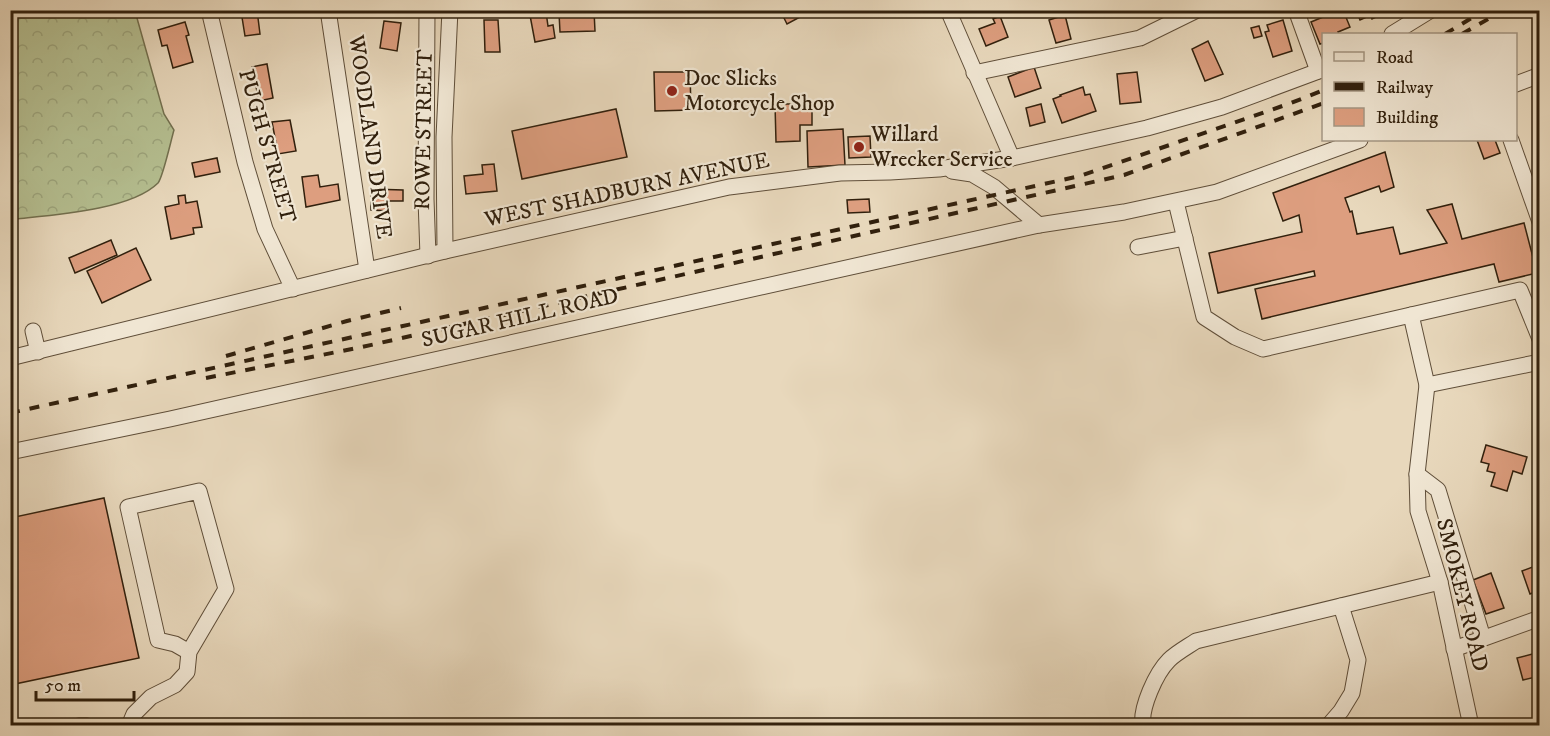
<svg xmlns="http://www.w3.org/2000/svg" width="1550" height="736" font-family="'IM FELL DW Pica',serif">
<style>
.forest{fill:url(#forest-crowns);stroke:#73704f;stroke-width:1.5}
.building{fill:#dd9e7f;stroke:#31200d;stroke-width:1.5}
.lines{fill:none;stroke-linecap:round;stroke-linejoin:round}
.minor-casing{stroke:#5f4e39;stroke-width:17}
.minor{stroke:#f0e6d3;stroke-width:15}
.rail{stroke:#31200d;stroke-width:4;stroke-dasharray:10 10;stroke-linecap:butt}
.poi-dot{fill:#8f2418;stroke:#f0e6d3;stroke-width:2}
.labels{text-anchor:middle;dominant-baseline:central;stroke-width:4.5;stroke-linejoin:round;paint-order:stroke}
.poi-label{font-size:22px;fill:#31200d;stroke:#f0e6d3;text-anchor:start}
.street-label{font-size:22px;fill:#31200d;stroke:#f0e6d3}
</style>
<defs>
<pattern id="forest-crowns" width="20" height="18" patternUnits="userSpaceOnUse" patternTransform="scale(1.5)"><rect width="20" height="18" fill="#b5bf91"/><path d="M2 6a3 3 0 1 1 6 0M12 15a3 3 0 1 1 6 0" fill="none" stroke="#9ca47c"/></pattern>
</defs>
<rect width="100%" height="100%" fill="#e8d8bc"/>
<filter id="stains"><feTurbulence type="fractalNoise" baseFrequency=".00333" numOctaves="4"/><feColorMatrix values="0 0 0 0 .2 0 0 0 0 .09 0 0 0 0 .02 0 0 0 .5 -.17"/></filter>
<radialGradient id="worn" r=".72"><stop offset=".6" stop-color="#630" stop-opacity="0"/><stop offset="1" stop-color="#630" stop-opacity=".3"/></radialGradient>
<path class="forest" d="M10,11H135L164,114L174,130C171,140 163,177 158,183C131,210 54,215 16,219L10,192Z"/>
<g class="building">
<path d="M257,10L260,34L245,36L241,11Z"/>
<path d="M529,10L546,12L548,26L553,25L555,38L535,42Z"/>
<path d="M780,10H813L787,24Z"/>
<path d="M1340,10H1343L1350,27L1338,32L1339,34H1324V43L1320,44L1311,22Z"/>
<path d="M1356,10H1381V11L1377,12L1378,16L1372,19L1371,15L1360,20Z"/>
<path d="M594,11L595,31L560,32L559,13Z"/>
<path d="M1065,15L1071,39L1056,43L1049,20Z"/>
<path d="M1000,16L1008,37L986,46L979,29L995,23L993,19Z"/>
<path d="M484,20H498L500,52H485Z"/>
<path d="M1283,20L1292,51L1273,57L1265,32L1269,31L1267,25Z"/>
<path d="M384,21L401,23L397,51L380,48Z"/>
<path d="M185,22L189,35L186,36L193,62L173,68L167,45L162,46L158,30Z"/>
<path d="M1259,26L1262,36L1254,38L1251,28Z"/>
<path d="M1208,41L1223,74L1205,81L1192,49Z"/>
<path d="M267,64L273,98L259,101L252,67Z"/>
<path d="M1034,67L1041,88L1015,97L1008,77Z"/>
<path d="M654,72H690L691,110L655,111Z"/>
<path d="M1137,72L1141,102L1120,104L1117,74Z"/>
<path d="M1083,87L1085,95L1090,94L1096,111L1062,123L1053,99L1061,96L1060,95Z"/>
<path d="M775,104H812V125H800V141L776,142Z"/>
<path d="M1041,104L1045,122L1030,126L1026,108Z"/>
<path d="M616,109L627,157L522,179L512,131Z"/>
<path d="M290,120L296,151L278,154L272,122Z"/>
<path d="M843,129L845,165L808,167L807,131Z"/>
<path d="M870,136L871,157L849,158L848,137Z"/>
<path d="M1477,140H1495L1500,153L1484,159Z"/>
<path d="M1385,152L1394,187L1381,192L1379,186L1345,198L1350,212L1352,211L1357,234L1393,227L1400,254L1447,243L1427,210L1452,204L1462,239L1524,223L1537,273L1499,282L1494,264L1262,319L1255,289L1315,276L1314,271L1218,293L1209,253L1302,232L1299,215L1283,221L1273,193Z"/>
<path d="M217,158L220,172L195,177L192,163Z"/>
<path d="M494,164L497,191L466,194L464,176L483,174L482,165Z"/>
<path d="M318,175L320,187L338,184L340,200L306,207L302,177Z"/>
<path d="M371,189L403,190V201H389V211L371,210Z"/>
<path d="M185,195L186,203L197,201L202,227L193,228L194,234L171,239L165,207L179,204L178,196Z"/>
<path d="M869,199L870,212L848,213L847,200Z"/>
<path d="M111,240L117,255L75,273L69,258Z"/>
<path d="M136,248L151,280L102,303L87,271Z"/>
<path d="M1486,445L1527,457L1522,474L1513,471L1507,491L1491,486L1495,473L1487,471L1489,464L1481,462Z"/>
<path d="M104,498L139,658L10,685V518Z"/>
<path d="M1538,565L1540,590L1530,594L1522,571Z"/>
<path d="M1491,573L1504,608L1486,614L1473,580Z"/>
<path d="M1540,652V676L1523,680L1517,658Z"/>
</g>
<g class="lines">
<defs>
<g id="minor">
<path d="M209,10L245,162L265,229L293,289"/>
<path d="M328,10L367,270"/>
<path d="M427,10L426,199L428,256"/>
<path d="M948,10L1012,158"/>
<path d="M1296,10L1318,71"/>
<path d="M1392,34L1431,10"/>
<path d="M974,73L1140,38L1197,10"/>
<path d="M1516,84L1540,75"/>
<path d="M1511,140L1540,222"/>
<path d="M952,171L972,174L994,187L1039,225"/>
<path d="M1176,202L1204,317L1235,337L1263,349L1411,315L1427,385L1417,474L1438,490L1483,638"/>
<path d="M1138,247L1185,238"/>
<path d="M445,251L444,137L450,10"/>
<path d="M1411,315L1520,290L1540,339"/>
<path d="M33,331L38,352"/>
<path d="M10,358L445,251L729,187L840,173L890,172L939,169L1012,158L1147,128L1222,107L1324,69"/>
<path d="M1427,385L1540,362"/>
<path d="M10,452L170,419L1039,225L1124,212L1217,192L1360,140"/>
<path d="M1417,474L1418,511L1440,582L1471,726"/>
<path d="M1454,649L1540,618"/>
<path d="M79,726H87"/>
<path d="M129,726L134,714L151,697L175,685L187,672L189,652L226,589L199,491L128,507L158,640L175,644L189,652"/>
<path d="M1143,726C1140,708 1156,673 1169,660C1176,653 1187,647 1196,641L1440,582"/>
<path d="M1328,726L1341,711L1352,693L1358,660L1341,606"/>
</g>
</defs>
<use href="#minor" class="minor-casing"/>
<use href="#minor" class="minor"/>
<g class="rail">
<path d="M1445,34L1485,10"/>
<path d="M1462,34L1504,10"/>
<path d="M226,356L347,321L401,308"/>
<path d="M206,378L362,347L1124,175L1324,103"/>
<path d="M10,413L1080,176L1291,103L1324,90"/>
</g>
</g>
<g class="poi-dot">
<circle cx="672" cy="91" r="6"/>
<circle cx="859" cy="147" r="6"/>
</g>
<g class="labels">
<g class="poi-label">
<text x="684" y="78">Doc Slicks<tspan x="684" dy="25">Motorcycle Shop</tspan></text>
<text x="871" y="134">Willard<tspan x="871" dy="25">Wrecker Service</tspan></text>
</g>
<g class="street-label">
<text transform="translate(424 130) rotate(-89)">ROWE STREET</text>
<text transform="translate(370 137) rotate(82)">WOODLAND DRIVE</text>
<text transform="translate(267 146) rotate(74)">PUGH STREET</text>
<text transform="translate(627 190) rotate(-12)">WEST SHADBURN AVENUE</text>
<text transform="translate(520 318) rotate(-13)">SUGAR HILL ROAD</text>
<text transform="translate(1462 595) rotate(76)">SMOKEY ROAD</text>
</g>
</g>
<rect width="1550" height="736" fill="none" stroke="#e8d8bc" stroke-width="36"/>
<rect x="12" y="12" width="1526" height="712" fill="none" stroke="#31200d" stroke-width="3"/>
<rect x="18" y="18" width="1514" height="700" fill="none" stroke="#31200d" stroke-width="1.5"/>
<rect x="1322" y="33" width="195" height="108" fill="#f0e6d3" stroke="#a49784" stroke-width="1.5"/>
<rect x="1334" y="52" width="30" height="9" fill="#f0e6d3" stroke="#a49784" stroke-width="1.5"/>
<text x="1376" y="63" font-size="18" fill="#31200d">Road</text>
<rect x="1334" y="82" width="30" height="9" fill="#31200d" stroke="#a49784" stroke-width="1.5"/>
<text x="1376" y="93" font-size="18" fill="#31200d">Railway</text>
<rect x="1334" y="108" width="30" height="18" fill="#dd9e7f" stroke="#a49784" stroke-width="1.5"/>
<text x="1376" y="123" font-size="18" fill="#31200d">Building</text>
<path d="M36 691v9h98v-9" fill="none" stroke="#31200d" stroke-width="3"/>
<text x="45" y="691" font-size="18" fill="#31200d" stroke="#f0e6d3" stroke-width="4.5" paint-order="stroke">50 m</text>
<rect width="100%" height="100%" filter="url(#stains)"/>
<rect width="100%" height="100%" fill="url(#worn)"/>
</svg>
